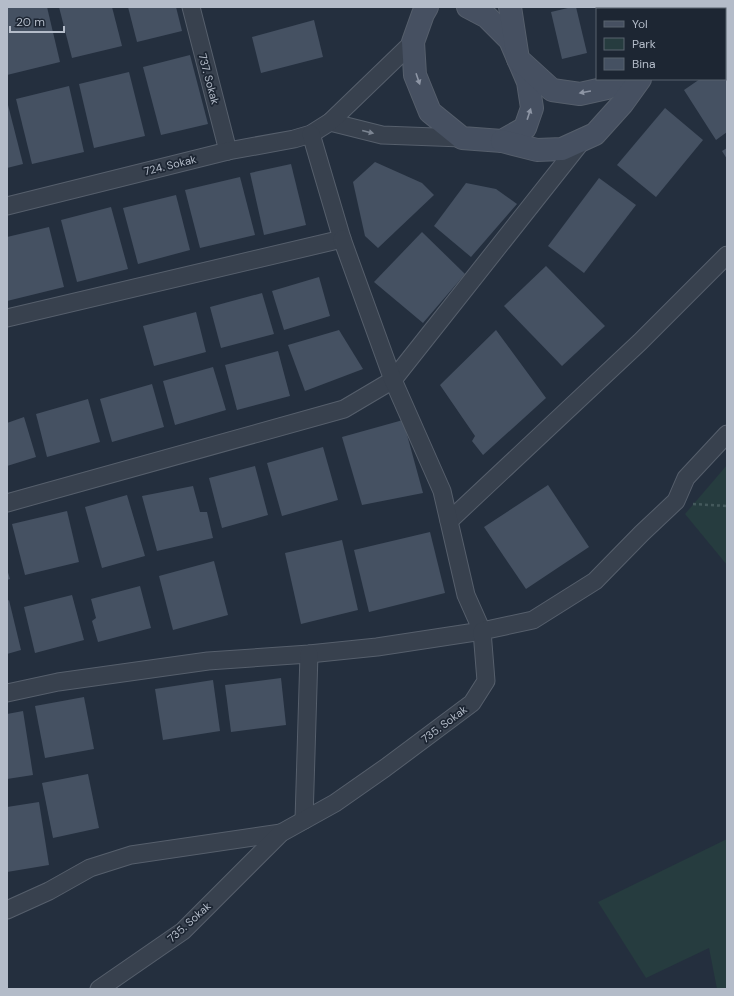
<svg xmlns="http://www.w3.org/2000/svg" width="734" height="996" font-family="'DM Sans',sans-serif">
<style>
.green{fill:#263c3f}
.building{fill:#455162}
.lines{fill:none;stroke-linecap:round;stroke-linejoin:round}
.street-casing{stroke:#565f6c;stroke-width:19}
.secondary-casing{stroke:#565f6c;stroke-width:24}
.path{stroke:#44595c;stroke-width:2.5;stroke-dasharray:3 3;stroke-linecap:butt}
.street{stroke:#38414e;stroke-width:17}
.secondary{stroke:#465061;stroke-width:22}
.oneway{fill:#8e96a5}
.oneway2{fill:#7c8592}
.labels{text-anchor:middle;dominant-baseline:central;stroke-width:3.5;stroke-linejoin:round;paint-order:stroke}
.street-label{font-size:11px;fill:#b4bcc9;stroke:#1d2633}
</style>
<rect width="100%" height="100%" fill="#242f3e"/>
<g class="green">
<path d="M727,465V565L685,514Z"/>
<path d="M727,839V989H717L709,948L646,978L598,902Z"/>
</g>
<g class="building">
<path d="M7,7H47L60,62L7,75Z"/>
<path d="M59,7H112L122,46L72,58Z"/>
<path d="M128,7H176L182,31L137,42Z"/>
<path d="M572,7H576L587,53L562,59L551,12Z"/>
<path d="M314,20L323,57L261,73L252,37Z"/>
<path d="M190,55L208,124L161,135L143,67Z"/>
<path d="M727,60V132L716,140L684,90L700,79H725V61Z"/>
<path d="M129,72L145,136L94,148L79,84Z"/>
<path d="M69,86L84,152L32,164L16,99Z"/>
<path d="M7,101L23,164L7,168Z"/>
<path d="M665,108L703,140L656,197L617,165Z"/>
<path d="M727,148V159L722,151Z"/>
<path d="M375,162L422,183L434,195L378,248L365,236L353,182Z"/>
<path d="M291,164L306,225L264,235L250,173Z"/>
<path d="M240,177L255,235L200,248L185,190Z"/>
<path d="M599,178L636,205L584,273L548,246Z"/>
<path d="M466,183L496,189L517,204L471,257L434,226Z"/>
<path d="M176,195L190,250L138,264L123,208Z"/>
<path d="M111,207L128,269L77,282L61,220Z"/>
<path d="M49,227L64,287L7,301V237Z"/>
<path d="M422,232L465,274L423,323L374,282Z"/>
<path d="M546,266L605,326L562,366L504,306Z"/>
<path d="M319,277L330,316L284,330L272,291Z"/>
<path d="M262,293L274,334L221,348L210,307Z"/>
<path d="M196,312L206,352L154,366L143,326Z"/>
<path d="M339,330L363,369L305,391L288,345Z"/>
<path d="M496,330L546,398L483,455L472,441L475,436L440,385Z"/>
<path d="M278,351L290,396L237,410L225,365Z"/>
<path d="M213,367L226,410L175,425L163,381Z"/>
<path d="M152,384L164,427L112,442L100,399Z"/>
<path d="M88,399L100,442L47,457L36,414Z"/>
<path d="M24,417L36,457L7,466V423Z"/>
<path d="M403,420L423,493L362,505L342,437Z"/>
<path d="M323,447L338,500L282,516L267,463Z"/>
<path d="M255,466L268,515L222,528L209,478Z"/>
<path d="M548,485L589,547L526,589L484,527Z"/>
<path d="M193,486L200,512H207L213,538L157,551L142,496Z"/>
<path d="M127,495L145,556L102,568L85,507Z"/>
<path d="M67,511L79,562L25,575L12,524Z"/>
<path d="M430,532L445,593L369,612L354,550Z"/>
<path d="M342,540L358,610L301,624L285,553Z"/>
<path d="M214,561L228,615L173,630L159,576Z"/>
<path d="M7,569L10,579L7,580Z"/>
<path d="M140,586L151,628L98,642L92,621L96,618L91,599Z"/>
<path d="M72,595L84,640L35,653L24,607Z"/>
<path d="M9,600L21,650L7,654V601Z"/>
<path d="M281,678L286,725L231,732L225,685Z"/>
<path d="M213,680L220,731L163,740L155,689Z"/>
<path d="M84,697L94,749L45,758L35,706Z"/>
<path d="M23,711L33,775L7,779V714Z"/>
<path d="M88,774L99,828L53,838L42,783Z"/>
<path d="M39,802L49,865L7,872V807Z"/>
</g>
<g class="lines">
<defs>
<g id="street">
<path d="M191,7L228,151"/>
<path d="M330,122L382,135L462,138"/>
<path d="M7,206L228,151L294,139L311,134L330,122L413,42"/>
<path d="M7,318L342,239L311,134"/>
<path d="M7,503L344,409L393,380L582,141"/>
<path d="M449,521L640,342L727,255"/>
<path d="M7,693L58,682L208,661L309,654L377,647L482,631L466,595L442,491L393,380L342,239"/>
<path d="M304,820L309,654"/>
<path d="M7,910L49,891L90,868L131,855L281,833"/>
<path d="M99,989L183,931L281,833L335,803L385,768L472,703L486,681L482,631L533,620L595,581L642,533L676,501L686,478L727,434"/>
</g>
<g id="secondary">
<path d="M427,7L423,14L413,42L415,75L430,112L462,138L502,141L525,128L532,108L528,82L510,40L487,17L468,7"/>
<path d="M510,7L518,59L552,90L580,94L607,88L621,79"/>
<path d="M725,14H727"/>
<path d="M502,141L537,150L562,149L595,134L622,104L640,79"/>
</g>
</defs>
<use href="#street" class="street-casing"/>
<use href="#secondary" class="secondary-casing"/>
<path class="path" d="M693,504L727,506"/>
<use href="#street" class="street"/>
<use href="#secondary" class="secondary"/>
</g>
<defs><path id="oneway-solid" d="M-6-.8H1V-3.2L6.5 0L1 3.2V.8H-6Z"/></defs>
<g class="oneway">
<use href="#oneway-solid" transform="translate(418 79) rotate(71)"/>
<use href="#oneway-solid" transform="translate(585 92) rotate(170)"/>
<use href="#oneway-solid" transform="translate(529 114) rotate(-72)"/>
</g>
<use class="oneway2" href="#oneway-solid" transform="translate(368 132) rotate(14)"/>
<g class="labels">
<g class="street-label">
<text transform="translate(209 79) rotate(75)">737. Sokak</text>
<text transform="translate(170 165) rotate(-14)">724. Sokak</text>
<text transform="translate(444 724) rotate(-37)">735. Sokak</text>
<text transform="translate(189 922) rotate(-42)">735. Sokak</text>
</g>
</g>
<rect width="734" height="996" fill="none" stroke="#b4bcc9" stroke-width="16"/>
<rect x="596" y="8" width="130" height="72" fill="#1d2633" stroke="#59626f"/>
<rect x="604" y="21" width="20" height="6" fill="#465061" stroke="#59626f"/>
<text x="632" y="28" font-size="12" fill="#b4bcc9">Yol</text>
<rect x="604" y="38" width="20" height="12" fill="#263c3f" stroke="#59626f"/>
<text x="632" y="48" font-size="12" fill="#b4bcc9">Park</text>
<rect x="604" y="58" width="20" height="12" fill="#455162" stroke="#59626f"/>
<text x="632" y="68" font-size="12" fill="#b4bcc9">Bina</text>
<path d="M10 26v6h54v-6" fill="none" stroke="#b4bcc9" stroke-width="2"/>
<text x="16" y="26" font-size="12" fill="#b4bcc9" stroke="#1d2633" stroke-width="3" paint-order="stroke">20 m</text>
</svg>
